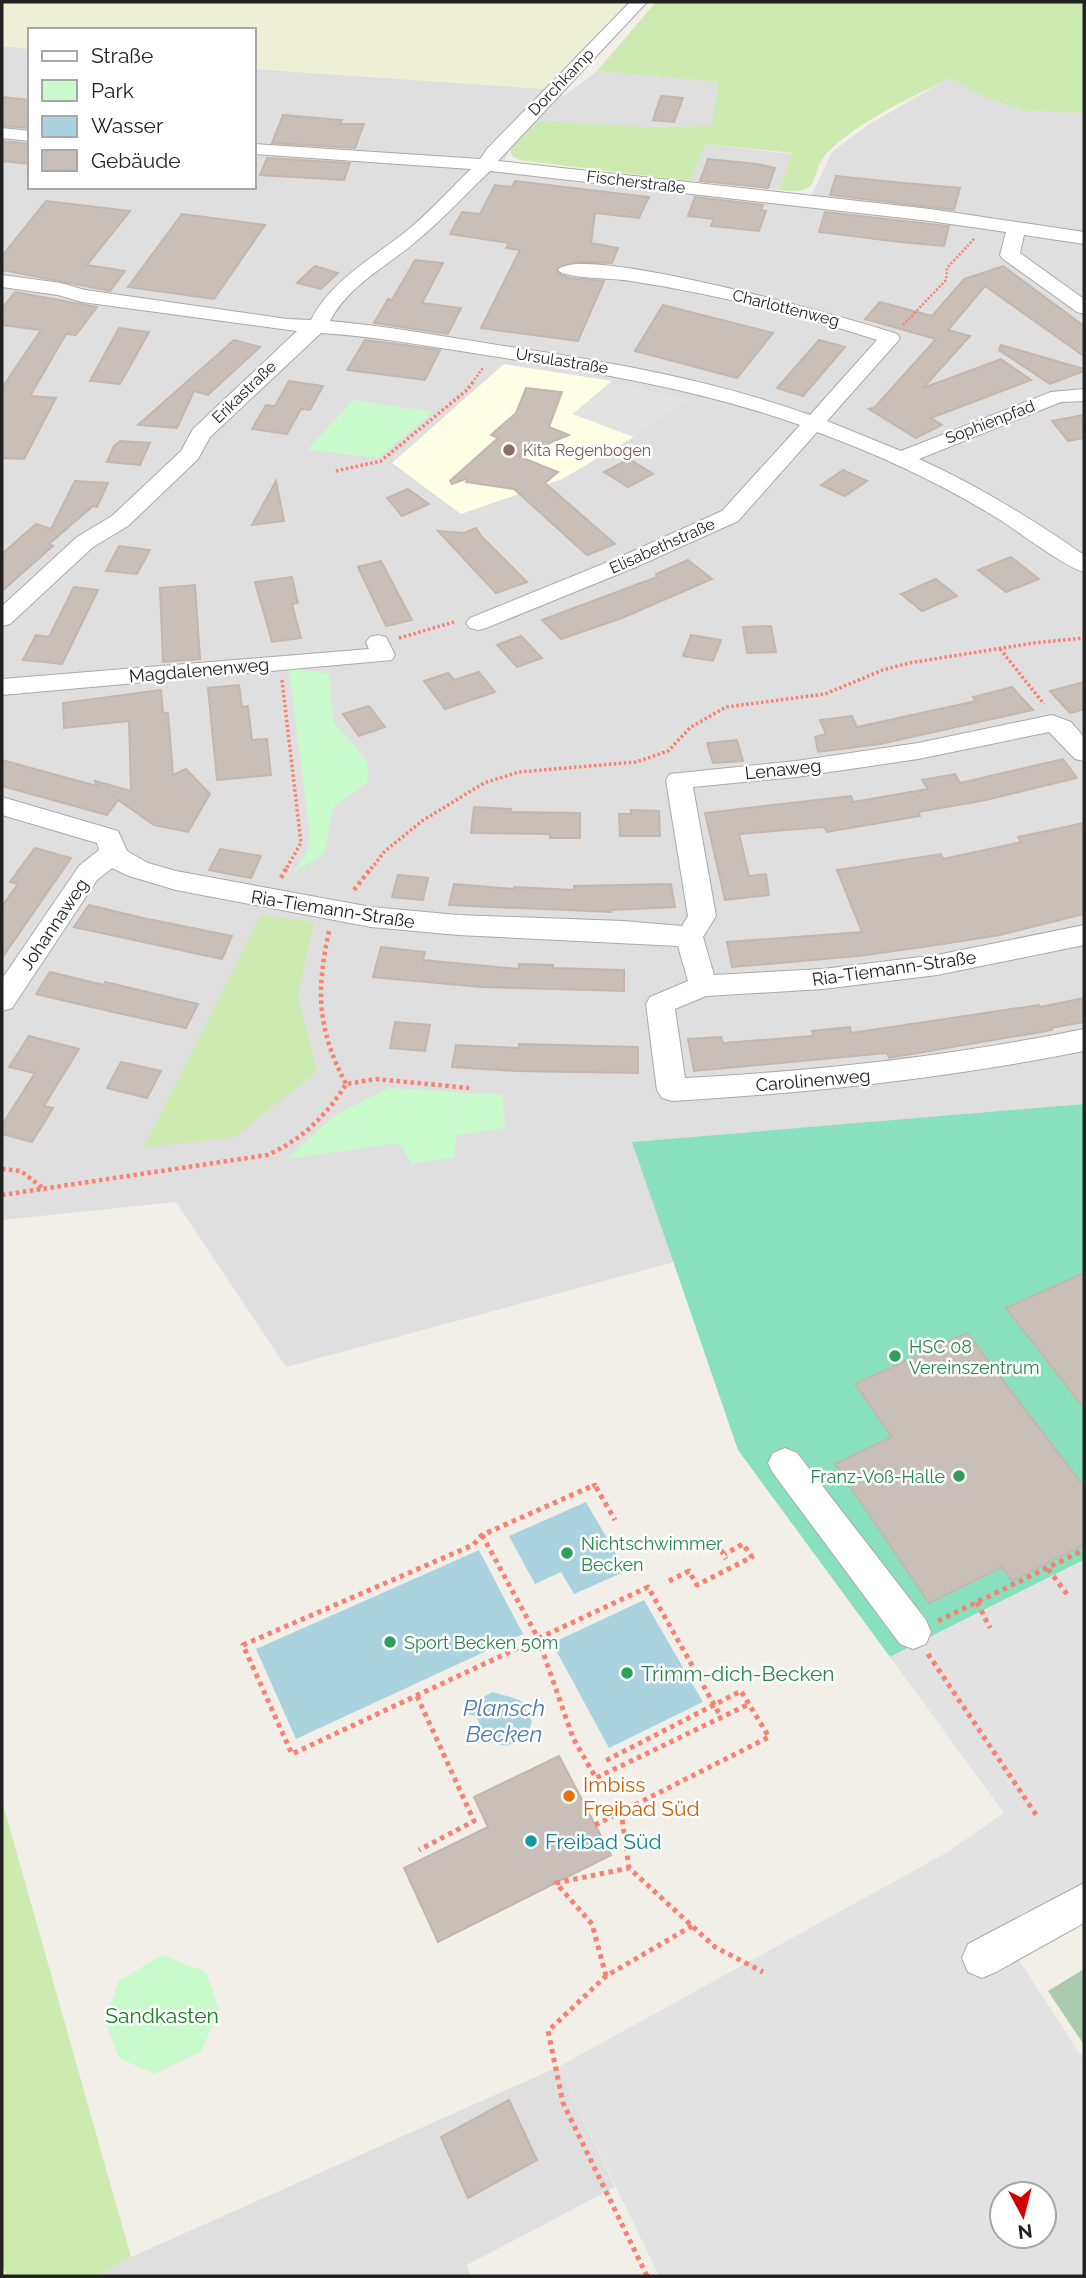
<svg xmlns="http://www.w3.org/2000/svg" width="1086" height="2278" font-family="Raleway,sans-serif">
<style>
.residential{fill:#e0dfdf}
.education{fill:#ffffe5}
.farmland{fill:#eef0d5}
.grass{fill:#cdebb0}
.cemetery{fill:#aacbaf}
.park{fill:#c8facc}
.pitch{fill:#88e0be}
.parking{fill:#e2e2e2;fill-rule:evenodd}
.water{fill:#aad3df}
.building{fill:#c7bfb8;stroke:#c4b6ab;stroke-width:2}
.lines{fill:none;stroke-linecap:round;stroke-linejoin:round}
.minor-casing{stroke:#a9a9a9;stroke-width:2}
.path-far3{stroke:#fa8072;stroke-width:2.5;stroke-dasharray:2 2;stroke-linecap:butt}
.path-far2{stroke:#fa8072;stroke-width:3.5;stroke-dasharray:2.5 2.5;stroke-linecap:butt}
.path-far1{stroke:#fa8072;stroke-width:4.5;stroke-dasharray:3.5 3.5;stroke-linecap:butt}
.path{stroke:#fa8072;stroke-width:5;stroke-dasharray:4.5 4.5;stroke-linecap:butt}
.minor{fill:#fff;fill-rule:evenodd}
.education-dot{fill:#8d6e63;stroke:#fff;stroke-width:2.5}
.leisure-dot{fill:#2e9e5b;stroke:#fff;stroke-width:2.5}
.food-dot{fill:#e8710a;stroke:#fff;stroke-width:2.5}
.culture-dot{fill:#0f9aa8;stroke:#fff;stroke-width:2.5}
.labels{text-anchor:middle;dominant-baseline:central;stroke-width:5;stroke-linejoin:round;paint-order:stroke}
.far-street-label{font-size:16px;fill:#222;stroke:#fff}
.far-education-label{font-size:16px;fill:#785e54;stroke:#fff;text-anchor:start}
.street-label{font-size:18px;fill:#222;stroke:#fff}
.leisure-label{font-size:18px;fill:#27864d;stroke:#fff;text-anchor:start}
.near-leisure-label{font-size:21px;fill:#27864d;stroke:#fff;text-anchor:start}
.near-food-label{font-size:21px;fill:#c56008;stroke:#fff;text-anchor:start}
.near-culture-label{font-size:21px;fill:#0d838f;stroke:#fff;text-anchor:start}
.near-park-label{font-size:21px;fill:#0c8416;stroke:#fff}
.near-water-label{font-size:23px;font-style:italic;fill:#4a7aab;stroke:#fff}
</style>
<rect width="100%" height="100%" fill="#f2efe9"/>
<g class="residential">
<path d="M2,46L30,49V187H254V69L546,89L564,96L597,71L720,82L712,126L645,127L510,150L499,170L929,218L1084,239V1104L633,1142L674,1262L286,1367L176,1202L2,1220Z"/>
<path d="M949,78L991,100L1028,111L1084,113V238L809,201L832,152L868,125Z"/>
<path d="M705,144L792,154L779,190L690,181Z"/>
<path d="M558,2067L615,2187L467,2265L471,2276H97L131,2257Z"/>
</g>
<path class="education" d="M504,364L612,381L573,414L634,437L562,479L461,514L392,463Z"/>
<path class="farmland" d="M2,2H628L546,89L254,69V30H30V49L2,46Z"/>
<g class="grass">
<path d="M656,2H1084V113L1028,111L991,100L949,78C910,99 864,118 831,149C804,173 830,195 779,190L792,153L706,144L690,181L519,160L512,156L510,150L539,121L645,127L711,126L719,82L597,71Z"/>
<path d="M261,915L314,922L298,996L317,1072L234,1137L143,1148Z"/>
<path d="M2,1801L131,2257L97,2276H6L2,2262Z"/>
</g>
<path class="cemetery" d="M1084,1969V2045L1048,1991Z"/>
<g class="park">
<path d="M353,400L433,412L378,458L307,450Z"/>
<path d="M302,669L329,674L334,723L367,760L369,781L333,808L324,854L293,873L307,852L310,835L289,670Z"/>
<path d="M389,1088L503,1095L505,1128L456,1135L454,1157L412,1164L399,1143L287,1159L335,1115Z"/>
<path d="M162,1955L206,1972L219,2010L201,2052L154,2074L119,2058L105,2021L119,1981Z"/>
</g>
<path class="pitch" d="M1084,1104V1560L890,1657L738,1450L632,1142Z"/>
<g class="parking">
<path d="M612,381L687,400L634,437L573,414Z"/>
<path d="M1084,1560V1913L1017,1957L1084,2060V2276H659L558,2067L946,1853L1004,1813L890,1657ZM1002,2194H1044V2236H1002Z"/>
</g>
<g class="water">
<path d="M586,1502L626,1571L574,1594L561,1572L535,1584L509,1536Z"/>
<path d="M479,1550L523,1634L296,1739L256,1649Z"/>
<path d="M644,1600L703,1702L609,1748L552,1643Z"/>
<path d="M493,1692L520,1700L532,1721L527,1737L506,1746L488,1741L476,1716L470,1715L466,1709L471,1703Z"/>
</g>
<g class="building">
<path d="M661,96L683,98L674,122L653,120Z"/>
<path d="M2,97L30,100V128L2,126Z"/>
<path d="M283,115L342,120L340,124H364L355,148L272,143Z"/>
<path d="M2,141L30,144V164L2,161Z"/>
<path d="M267,158L350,163L344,180L260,175Z"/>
<path d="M708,159L757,164L775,168L768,188L700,181Z"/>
<path d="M836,176L904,183L960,188L954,210L830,195Z"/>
<path d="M515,181L649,197L639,218L595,213L591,243L618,248L612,263L577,262L556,269L561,275L570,278L604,281L578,341L481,328L520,250L506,248L509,243L450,234L462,212L480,214L495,185L512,187Z"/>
<path d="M695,197L763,205L761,210L766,211L759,231L711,226L714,219L688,216Z"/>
<path d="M46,201L130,211L87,265L125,271L110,291L2,270V256Z"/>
<path d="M825,212L930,224L949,226L944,246L900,242L819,232Z"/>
<path d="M182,214L265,225L214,299L128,287Z"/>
<path d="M415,260L443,263L422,303L461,308L448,334L374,323L388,299L392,300Z"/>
<path d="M315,266L338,273L321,289L297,283Z"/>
<path d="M1003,266L1084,326V356L985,286L948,330L970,336L923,388L1001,359L1031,380L931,418L942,425L916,438L869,409L875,407L936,339L865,319L880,302L932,316L964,279Z"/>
<path d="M15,292L97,307L76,335L66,334L30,396L56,398L24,459L2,458V388L41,330L2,325V308Z"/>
<path d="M663,305L773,333L737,378L635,351Z"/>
<path d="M119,328L149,332L120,384L90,381Z"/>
<path d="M234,340L260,347L208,395L194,391L177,428L138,425Z"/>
<path d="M365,340L390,343L440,350L425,380L347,370Z"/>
<path d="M819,340L845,347L803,396L777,388Z"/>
<path d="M1001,345L1084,369V371L1050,384L999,350Z"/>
<path d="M289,381L323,386L310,410L301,409L287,434L252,429L266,405L275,406Z"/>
<path d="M526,388L562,392L549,427L569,435L518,456L558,472L545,483L615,544L587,555L514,489L466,482L468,478L452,484L450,481L498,438L491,435L516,413Z"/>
<path d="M1084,415V438L1068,441L1052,421Z"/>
<path d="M120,441L150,443L140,465L107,462L114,446Z"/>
<path d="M629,459L653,474L628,487L604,472Z"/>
<path d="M843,470L867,481L845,496L821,485Z"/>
<path d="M75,481L108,483L97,507L93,506L49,544L53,546L2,591V554L36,524L51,529Z"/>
<path d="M276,481L284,521L252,525Z"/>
<path d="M408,489L429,504L402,516L387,498Z"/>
<path d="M476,528L481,536L527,582L496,593L438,531L464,533Z"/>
<path d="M119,546L150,550L137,574L106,571Z"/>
<path d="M1011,557L1039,579L1006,592L978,570Z"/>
<path d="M688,560L712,579L622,618L561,639L542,620L657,577L656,574Z"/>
<path d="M381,561L404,605L412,620L386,626L358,567Z"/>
<path d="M292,577L298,603L292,604L301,638L272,642L255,582Z"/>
<path d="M936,579L957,596L922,611L901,594Z"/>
<path d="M195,585L200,659L163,662L160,588Z"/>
<path d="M74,587L98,590L62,664L23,660L36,635L49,637Z"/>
<path d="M771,626L776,652L747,653L743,627Z"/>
<path d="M691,635L721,640L713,661L683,656Z"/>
<path d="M521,636L542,658L517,667L497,645Z"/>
<path d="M479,672L495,692L445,709L424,681L448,673L454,680Z"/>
<path d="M1084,682V709L1070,713L1050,691Z"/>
<path d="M239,685L242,707L248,706L252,740L267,739L271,775L217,780L208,688Z"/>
<path d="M1012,687L1033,710L880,744L818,752L815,737L826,734L820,720L852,716L857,727L976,701L973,697Z"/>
<path d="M161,690L163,713H168L173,775L186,769L210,794L188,832L154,825L118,800L107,815L2,786V760L97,786L95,781L131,791L129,721L64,728L63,703Z"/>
<path d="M369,706L385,727L359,736L343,714Z"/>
<path d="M737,740L743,761L713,763L707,743Z"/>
<path d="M1063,759L1077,778L981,801L918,812L920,816L827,832L824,827L739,834L749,876L766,874L769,895L725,900L705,813L851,796L853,802L928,789L922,780L955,774L960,783Z"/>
<path d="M474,807L511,809L510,812L580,813V838H550V834L471,833Z"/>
<path d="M631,810L659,811L660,836H620L619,814H631Z"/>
<path d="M1084,823V914L1000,935L923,947L858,956L732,967L727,942L862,932L837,870L941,854L943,859L1021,842L1018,837Z"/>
<path d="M35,848L71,858L2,958V906L18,884L10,882Z"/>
<path d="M220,849L261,856L251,878L209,870Z"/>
<path d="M398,875L428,878L423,900L392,897Z"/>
<path d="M454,884L514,889V887L574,890V886L671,884L675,907L611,910V912L449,905Z"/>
<path d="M89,905L143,918L232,936L222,959L74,927Z"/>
<path d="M381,947L425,952L423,960L519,969V964L553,965L552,968L624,970V991L481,987L373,977Z"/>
<path d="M50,972L104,985L105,982L198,1004L186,1028L113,1012L36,994Z"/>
<path d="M1084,998V1022L1051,1028L1052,1030L889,1058L887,1053L694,1071L688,1039L721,1037L723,1043L813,1036L812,1031L850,1027L851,1033L1039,1005L1040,1007Z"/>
<path d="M395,1022L430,1025L425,1051L390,1048Z"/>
<path d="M29,1036L79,1049L44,1106L53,1108L32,1142L2,1134V1125L35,1073L9,1067Z"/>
<path d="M519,1044L638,1047V1073L516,1071L452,1067L456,1045L519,1048Z"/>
<path d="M121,1062L161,1071L147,1098L107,1088Z"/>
<path d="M1084,1273V1408L1006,1308Z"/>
<path d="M967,1333L1084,1487V1545L1012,1581L1002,1567L929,1603L835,1464L892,1437L855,1384Z"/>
<path d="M559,1756L611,1855L438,1942L404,1868L488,1827L474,1797Z"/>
<path d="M509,2100L537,2160L468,2198L441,2137Z"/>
</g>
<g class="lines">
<defs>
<g id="minor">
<path d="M630,2H647L498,161L930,209L1084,232V244L1024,235L1020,253L1084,299V314L1077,312L1003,259L1000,255L1006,232L930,221L490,171C467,193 445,217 420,238C390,265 349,284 330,321C388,326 446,337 504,346C608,362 710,379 810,415L877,340C797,314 714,294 631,281C617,278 565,279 558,270C580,242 856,320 897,334L900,338L897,342L827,421L901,451L1051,392L1084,389V401L1061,402L919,459C977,485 1032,519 1084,555V572C1065,567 1018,531 997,518C940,483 880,455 817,432L738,521L636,567L486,628L478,630L470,628L466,623L470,618L620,557L722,511L800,425C704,391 605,374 505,358C444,349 383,337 321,333L210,437L198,459L128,526L93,547L10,624L2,626V606L77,537L112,516L181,451L193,429L297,331L82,302L58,295L2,287V275L61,283L85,290L287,319L311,320C331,281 371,259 404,233C428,214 449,190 471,169L254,154V144L480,159L487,149Z"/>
<path d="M2,128L30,131V141L2,138Z"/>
<path d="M378,635L386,637L395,655L392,660L2,695V679L369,649L366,642L370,637Z"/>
<path d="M1052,715L1071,722L1084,737V761L1075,759L1049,732L918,759L796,777L693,787L716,916L703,937L714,975L823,969L937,955L1084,925V945L937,975L823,989L706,996L675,1009L685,1078C819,1071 952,1056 1084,1029V1051C948,1078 811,1093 672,1101L662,1098L657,1090L646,1004L650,997L688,981L678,946L458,935L371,927L176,890L129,876L112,868L97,880L12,1008L2,1011V979L79,866L99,850L97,843L2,815V797L118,831L127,851L148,863L176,871L371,907L458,915L623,921L682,926L688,916L666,780L670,774L796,761L918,743Z"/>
<path d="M785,1448L797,1453L926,1620L931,1632L926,1644L913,1649L900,1644L773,1473L768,1463L773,1453Z"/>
<path d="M1084,1883V1923L996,1972L982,1978L968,1972L962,1958L968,1944Z"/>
</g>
</defs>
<use href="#minor" class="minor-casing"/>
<g class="path-far3">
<path d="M903,325L946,280L947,268L974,239"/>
<path d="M472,383L483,368"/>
</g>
<g class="path-far2">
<path d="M336,471L381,461L467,390L474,381"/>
<path d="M399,638L454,622"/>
<path d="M1000,649L1044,704"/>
<path d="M282,680L301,843L286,869"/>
<path d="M371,869L385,851L422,821L484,783L519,772L636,762L668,751L691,727L726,707L825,694L883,670L909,663L1034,643L1084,638"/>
</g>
<g class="path-far1">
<path d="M281,878L287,867"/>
<path d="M354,890L372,867"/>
<path d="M329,931C316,992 317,1028 346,1084"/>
<path d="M2,1169L21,1171L45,1190"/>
<path d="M2,1195L267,1155C302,1140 326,1116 346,1084L376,1079L469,1088"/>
<path d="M586,1489L595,1485L597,1489"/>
</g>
<g class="path">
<path d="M590,1487L482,1535L473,1545L243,1645L292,1754L648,1587L721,1717"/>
<path d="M596,1487L615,1520"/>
<path d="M482,1535L538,1638L573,1738L596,1778L749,1704"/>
<path d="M721,1550L726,1559"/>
<path d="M1048,1569L1067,1594"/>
<path d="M669,1581L689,1571L697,1585L752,1557L743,1544L725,1554"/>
<path d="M977,1602L990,1628"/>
<path d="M938,1621L1084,1550"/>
<path d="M928,1654L1037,1816"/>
<path d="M417,1696L474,1821L419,1850"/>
<path d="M621,1811L629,1868"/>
<path d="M595,1825L769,1737L741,1691L603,1762"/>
<path d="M606,1976L592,1924L556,1883L629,1868L715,1947L763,1972"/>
<path d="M647,2276L563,2103L548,2031L606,1976L692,1926"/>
</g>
<use href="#minor" class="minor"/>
</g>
<circle class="education-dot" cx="509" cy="450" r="7"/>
<g class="leisure-dot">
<circle cx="895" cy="1356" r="7"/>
<circle cx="959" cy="1476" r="7"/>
<circle cx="567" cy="1553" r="7"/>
<circle cx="390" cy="1642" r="7"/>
<circle cx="627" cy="1673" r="7"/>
</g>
<circle class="food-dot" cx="569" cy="1796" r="7"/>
<circle class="culture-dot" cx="531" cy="1841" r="7"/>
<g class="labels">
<g class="far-street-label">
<text transform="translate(561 82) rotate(-46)">Dorchkamp</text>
<text transform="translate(636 182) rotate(7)">Fischerstraße</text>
<text transform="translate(786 308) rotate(14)">Charlottenweg</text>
<text transform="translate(562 361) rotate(9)">Ursulastraße</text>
<text transform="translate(244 392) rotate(-44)">Erikastraße</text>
<text transform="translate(990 422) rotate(-21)">Sophienpfad</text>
<text transform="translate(662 546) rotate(-24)">Elisabethstraße</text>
</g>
<g class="far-education-label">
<text x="523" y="450">Kita Regenbogen</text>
</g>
<g class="street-label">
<text transform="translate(199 670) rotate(-5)">Magdalenenweg</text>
<text transform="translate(783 769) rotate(-6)">Lenaweg</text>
<text transform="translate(333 909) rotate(9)">Ria-Tiemann-Straße</text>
<text transform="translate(54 924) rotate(-56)">Johannaweg</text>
<text transform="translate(894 968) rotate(-8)">Ria-Tiemann-Straße</text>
<text transform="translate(813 1080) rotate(-5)">Carolinenweg</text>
</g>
<g class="leisure-label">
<text x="909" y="1346">HSC 08<tspan x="909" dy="21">Vereinszentrum</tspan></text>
<text x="945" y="1476" text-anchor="end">Franz-Voß-Halle</text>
<text x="581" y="1543">Nichtschwimmer<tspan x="581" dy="21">Becken</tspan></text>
<text x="404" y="1642">Sport Becken 50m</text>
</g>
<g class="near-leisure-label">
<text x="641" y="1673">Trimm-dich-Becken</text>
</g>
<g class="near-food-label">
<text x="583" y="1784">Imbiss<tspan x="583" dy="24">Freibad Süd</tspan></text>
</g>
<g class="near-culture-label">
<text x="545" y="1841">Freibad Süd</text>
</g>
<g class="near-park-label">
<text x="162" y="2015">Sandkasten</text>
</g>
<g class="near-water-label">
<text x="504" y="1707">Plansch<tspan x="504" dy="26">Becken</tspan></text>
</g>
</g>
<rect width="1086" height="2278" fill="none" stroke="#222222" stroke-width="7"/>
<rect x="28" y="28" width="228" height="161" fill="#ffffff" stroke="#a7a7a7" stroke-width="2"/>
<rect x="42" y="51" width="35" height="10" fill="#ffffff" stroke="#a7a7a7" stroke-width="2"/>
<text x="91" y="63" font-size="21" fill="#222222">Straße</text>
<rect x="42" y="80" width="35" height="21" fill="#c8facc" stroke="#a7a7a7" stroke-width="2"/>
<text x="91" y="98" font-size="21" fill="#222222">Park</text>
<rect x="42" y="116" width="35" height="21" fill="#aad3df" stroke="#a7a7a7" stroke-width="2"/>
<text x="91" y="133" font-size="21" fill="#222222">Wasser</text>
<rect x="42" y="150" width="35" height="21" fill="#c7bfb8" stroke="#a7a7a7" stroke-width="2"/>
<text x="91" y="168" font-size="21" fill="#222222">Gebäude</text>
<g transform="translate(1023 2215) rotate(173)"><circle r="33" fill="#ffffff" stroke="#a7a7a7" stroke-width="2"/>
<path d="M0-5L12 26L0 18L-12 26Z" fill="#d40000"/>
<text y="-10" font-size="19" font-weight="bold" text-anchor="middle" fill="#222222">N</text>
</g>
</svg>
